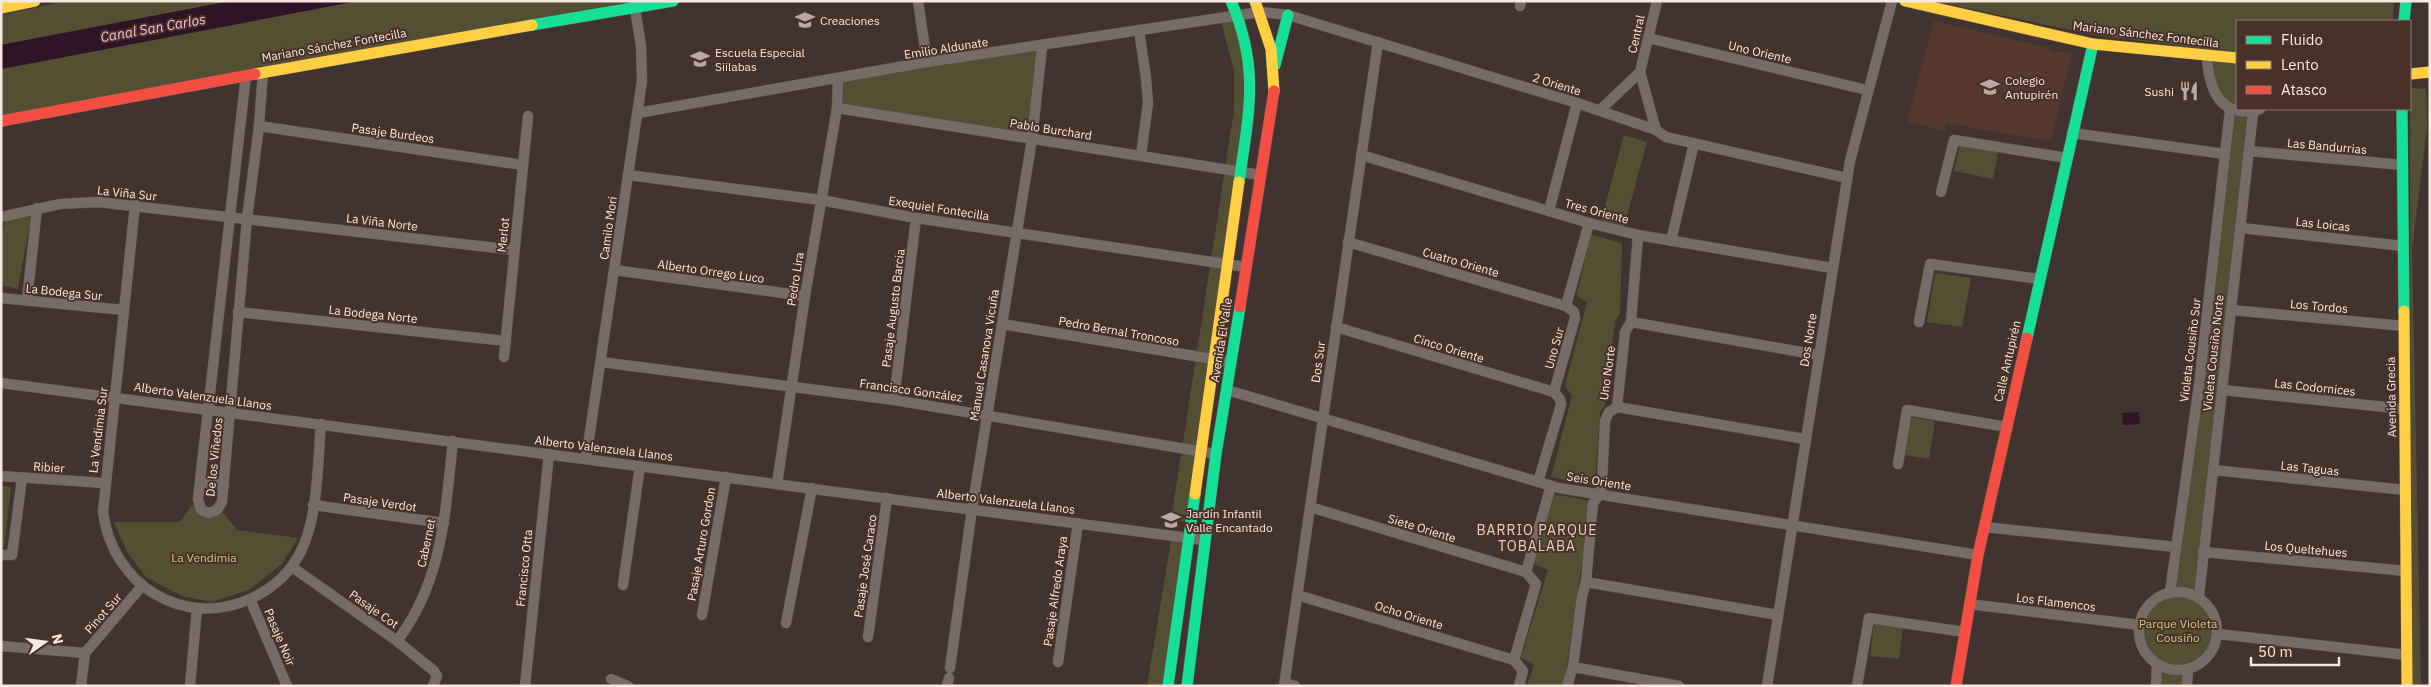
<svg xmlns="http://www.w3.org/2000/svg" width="2431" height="687" font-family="'IBM Plex Sans',sans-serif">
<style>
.built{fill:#56382e}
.green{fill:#534f32}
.water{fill:#2f1327}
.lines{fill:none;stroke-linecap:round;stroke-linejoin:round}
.street-casing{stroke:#5e514e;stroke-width:11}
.fast-casing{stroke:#5e514e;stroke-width:12}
.slow-casing{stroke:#5e514e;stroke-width:12}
.jam-casing{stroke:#5e514e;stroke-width:12}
.street{stroke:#776b67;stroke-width:10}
.fast{stroke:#16e098;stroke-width:11}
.slow{stroke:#ffcf43;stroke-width:11}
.jam{stroke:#f24e42;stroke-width:11}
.labels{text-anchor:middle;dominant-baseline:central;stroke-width:4;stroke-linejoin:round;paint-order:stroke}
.poi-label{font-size:12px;fill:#f8e8e2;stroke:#493128;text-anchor:start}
.street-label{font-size:12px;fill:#f8e8e2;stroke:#493128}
.park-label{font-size:12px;fill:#cfca85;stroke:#493128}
.water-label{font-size:14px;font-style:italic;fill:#fabde9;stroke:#493128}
.neighbourhood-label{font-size:14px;letter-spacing:1px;fill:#ecccc1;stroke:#493128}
</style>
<rect width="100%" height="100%" fill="#413430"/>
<path class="built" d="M1934,21L2049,48L2050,51L2072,53L2052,137L2044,140L1946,123L1944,131L1907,121Z"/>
<g class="green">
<path d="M68,1H231L1,45V15Z"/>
<path d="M358,1H635L1,116V69Z"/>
<path d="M1933,1H2341L2394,3L2393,21H2237V53L2094,35Z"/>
<path d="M1238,15L1252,68L1189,522L1171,520L1234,110V70L1220,18Z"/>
<path d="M1042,47L1032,139L837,108L838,79Z"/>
<path d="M2213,61L2237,63V109H2251L2197,600C2220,625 2219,648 2187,665L2185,686H2157L2159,660C2134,636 2140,610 2171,596L2234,107C2219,93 2214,80 2213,61Z"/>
<path d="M2410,88L2426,89L2427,128L2412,249L2421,686H2411Z"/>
<path d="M1624,135L1647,142L1624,227L1601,221Z"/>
<path d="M1960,145L1998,152L1993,179L1954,171Z"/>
<path d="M31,216L18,289L1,285V229L7,220Z"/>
<path d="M1590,234L1622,243L1620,314L1615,321L1605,405L1600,412L1595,486L1551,477L1572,396L1565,386L1587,302L1577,296Z"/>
<path d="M1935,273L1971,278L1962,327L1927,322Z"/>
<path d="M1910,417L1935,421L1929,459L1904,455Z"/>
<path d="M1,486L11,487L4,547H1Z"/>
<path d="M1552,494L1591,501L1564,686H1527L1534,665L1521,657L1548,570L1532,563Z"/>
<path d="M192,505L221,510L237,530L298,538L282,564L249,590L212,602L182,596L146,577L127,552L114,522H180Z"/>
<path d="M1172,535L1188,538L1168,686H1147Z"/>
<path d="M1874,623L1903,627L1899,659L1870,656Z"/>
</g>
<g class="water">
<path d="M231,1H358L1,69V45Z"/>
<path d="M2139,412L2140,424L2123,425L2122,413Z"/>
</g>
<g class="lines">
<defs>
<g id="street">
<path d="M918,1L927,62"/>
<path d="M1520,6L1521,1"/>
<path d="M1139,30L1146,78L1148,103L1141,155"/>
<path d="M1648,38L1867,90"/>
<path d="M2207,55C2208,79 2214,108 2241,111C2249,112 2253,113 2260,109"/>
<path d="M246,75L198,499L201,510L209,513L217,510L222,502L247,219L259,126L263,72"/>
<path d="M837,108L1261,175"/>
<path d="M1600,110L1640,72"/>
<path d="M638,113L927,62L1260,12L1288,15L1577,103L1656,130L1666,137L1847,178"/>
<path d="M259,126L523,165"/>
<path d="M1656,130L1640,72L1657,1"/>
<path d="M2072,133L2225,154"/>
<path d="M2249,151L2403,165"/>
<path d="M1361,155L1589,223L1638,235L1832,268"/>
<path d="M628,175L821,200L916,218L1246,267"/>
<path d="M1941,192L1954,140L2067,158"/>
<path d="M135,205L103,512C112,584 182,629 250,599C268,591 286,577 296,560C319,524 317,466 321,424"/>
<path d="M1549,211L1577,103"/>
<path d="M1,217L60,204L98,202L514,250"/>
<path d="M2241,228L2403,246"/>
<path d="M1671,241L1694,143"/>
<path d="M1348,242L1566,306L1574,312L1575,318L1554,392"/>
<path d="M614,270L805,296"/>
<path d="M1,298L124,310"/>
<path d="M27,300L37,208"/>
<path d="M1566,306L1589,223"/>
<path d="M2231,310L2404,326"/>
<path d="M238,312L506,341"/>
<path d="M1631,322L1818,355"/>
<path d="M1919,322L1930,264L2040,279"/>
<path d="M1002,324L1231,362"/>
<path d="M1336,327L1554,392"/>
<path d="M504,357L528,116"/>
<path d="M601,362L894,400L1216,454"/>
<path d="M1,383L1204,540"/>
<path d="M1227,390L1559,488L1978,555"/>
<path d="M2222,390L2405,409"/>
<path d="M894,400L916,218"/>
<path d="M1617,407L1805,439"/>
<path d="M1617,407L1625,332L1631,322L1638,235"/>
<path d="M586,459L642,81L641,46L634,2"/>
<path d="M1898,464L1907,410L2007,427"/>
<path d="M2213,470L2405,490"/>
<path d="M1,476L104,483"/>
<path d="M200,482L224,484"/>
<path d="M1538,482L1561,405L1560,399L1554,392"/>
<path d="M777,484L805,296L837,108L838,79"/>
<path d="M313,505L444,523"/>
<path d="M1310,507L1526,572L1536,584L1514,660"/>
<path d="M1984,527L2176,547"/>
<path d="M2203,552L2406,571"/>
<path d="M1,555H12L22,478"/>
<path d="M292,567L397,641L434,671L437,676L433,686"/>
<path d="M1526,572L1551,486"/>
<path d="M1586,582L1778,615"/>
<path d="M623,585L640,466"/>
<circle cx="2178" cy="631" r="39"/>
<path d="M2170,592L2199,385L2230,110"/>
<path d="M1297,595L1514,660L1523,671L1519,686"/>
<path d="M2199,596L2253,113"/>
<path d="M250,599L287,686"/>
<path d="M1969,604L2139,625"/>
<path d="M702,615L726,477"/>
<path d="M786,623L812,488"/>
<path d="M2218,634L2407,655"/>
<path d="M868,637L887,498"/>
<path d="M397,641C443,581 445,513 453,441"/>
<path d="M1,646L85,653"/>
<path d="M1058,662L1078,523"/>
<path d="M1573,667L1679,686"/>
<path d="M950,668L972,509L1032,139L1042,47"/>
<path d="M611,679L628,686"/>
<path d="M1285,683L1295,686"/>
<path d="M81,686L85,653L142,586"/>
<path d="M190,686L197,608"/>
<path d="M525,686L549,454"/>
<path d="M947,686L949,678"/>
<path d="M1284,686L1378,42"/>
<path d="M1567,686L1573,667L1582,596L1586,582L1593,503L1600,494L1602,483L1605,421L1609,412L1617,407"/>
<path d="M1767,686L1850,161L1892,1"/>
<path d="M1857,686L1869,618L1965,632"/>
<path d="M2156,686L2157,664"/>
<path d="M2187,686L2188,669"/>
</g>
<g id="fast">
<path d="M1231,1C1260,68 1249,112 1239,182"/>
<path d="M2404,21L2406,1"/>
<path d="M532,25L673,1"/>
<path d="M1275,65L1288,15"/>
<path d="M2402,109L2404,311"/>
<path d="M2027,338L2093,44"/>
<path d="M1168,686L1195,494"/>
<path d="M1187,686L1216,454L1240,307"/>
</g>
<g id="slow">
<path d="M1255,1L1271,49L1274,91"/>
<path d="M1905,1L2093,44L2237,58"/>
<path d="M1,8L35,1"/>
<path d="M255,74L532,25"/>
<path d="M2410,74L2430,72"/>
<path d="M2404,311L2407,686"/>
<path d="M1195,494L1239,182"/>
</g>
<g id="jam">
<path d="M1,121L255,74"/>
<path d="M1240,307L1274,91"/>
<path d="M1956,686L1978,555L2027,338"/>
</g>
</defs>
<use href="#street" class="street-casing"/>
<use href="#fast" class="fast-casing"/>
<use href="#slow" class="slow-casing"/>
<use href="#jam" class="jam-casing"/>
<use href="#street" class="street"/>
<use href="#fast" class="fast"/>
<use href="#slow" class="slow"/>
<use href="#jam" class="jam"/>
</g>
<defs>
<symbol id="school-bare" viewBox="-9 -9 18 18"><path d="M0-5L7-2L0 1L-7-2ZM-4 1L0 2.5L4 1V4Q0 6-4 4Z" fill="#b8a9a4" stroke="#493128" stroke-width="2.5" paint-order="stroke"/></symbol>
<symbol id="restaurant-bare" viewBox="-9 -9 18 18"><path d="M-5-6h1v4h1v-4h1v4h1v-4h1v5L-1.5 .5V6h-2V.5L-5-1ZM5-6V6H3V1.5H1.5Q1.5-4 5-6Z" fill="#b8a9a4" stroke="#493128" stroke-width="2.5" paint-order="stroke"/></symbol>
</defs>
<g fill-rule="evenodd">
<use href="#school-bare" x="791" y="6" width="28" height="28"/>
<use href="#school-bare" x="686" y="45" width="28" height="28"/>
<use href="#school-bare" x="1976" y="73" width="28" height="28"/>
<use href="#restaurant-bare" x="2175" y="77" width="28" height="28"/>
<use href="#school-bare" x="1157" y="506" width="28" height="28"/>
</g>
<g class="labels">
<g class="poi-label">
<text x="820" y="20">Creaciones</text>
<text x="715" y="52">Escuela Especial<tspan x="715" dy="14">Siilabas</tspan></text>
<text x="2005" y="80">Colegio<tspan x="2005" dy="14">Antupirén</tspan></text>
<text x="2174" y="91" text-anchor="end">Sushi</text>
<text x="1186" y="513">Jardín Infantil<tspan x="1186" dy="14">Valle Encantado</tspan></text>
</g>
<g class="street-label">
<text transform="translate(1636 34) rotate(-77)">Central</text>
<text transform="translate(2146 34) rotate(7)">Mariano Sánchez Fontecilla</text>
<text transform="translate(334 45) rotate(-10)">Mariano Sánchez Fontecilla</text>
<text transform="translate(946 48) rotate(-9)">Emilio Aldunate</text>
<text transform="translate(1760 52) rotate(13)">Uno Oriente</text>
<text transform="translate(1557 84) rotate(17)">2 Oriente</text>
<text transform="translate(1051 129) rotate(9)">Pablo Burchard</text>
<text transform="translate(393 133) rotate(8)">Pasaje Burdeos</text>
<text transform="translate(2327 146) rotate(5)">Las Bandurrias</text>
<text transform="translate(127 193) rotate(6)">La Viña Sur</text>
<text transform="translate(939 208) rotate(9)">Exequiel Fontecilla</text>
<text transform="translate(1597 211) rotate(15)">Tres Oriente</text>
<text transform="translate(382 222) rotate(7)">La Viña Norte</text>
<text transform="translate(2323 224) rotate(6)">Las Loicas</text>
<text transform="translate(608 228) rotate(-82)">Camilo Mori</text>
<text transform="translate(503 235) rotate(-84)">Merlot</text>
<text transform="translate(1461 262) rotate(16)">Cuatro Oriente</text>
<text transform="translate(711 271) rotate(8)">Alberto Orrego Luco</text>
<text transform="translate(795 279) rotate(-81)">Pedro Lira</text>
<text transform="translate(64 292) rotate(6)">La Bodega Sur</text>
<text transform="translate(2319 306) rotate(5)">Los Tordos</text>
<text transform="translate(893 308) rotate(-83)">Pasaje Augusto Barcia</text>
<text transform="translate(373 314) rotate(6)">La Bodega Norte</text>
<text transform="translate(1119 331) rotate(10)">Pedro Bernal Troncoso</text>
<text transform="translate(1221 340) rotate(-81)">Avenida El Valle</text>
<text transform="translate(1808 340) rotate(-81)">Dos Norte</text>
<text transform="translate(1449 348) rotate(17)">Cinco Oriente</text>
<text transform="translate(1554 348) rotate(-74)">Uno Sur</text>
<text transform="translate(2190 350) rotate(-83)">Violeta Cousiño Sur</text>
<text transform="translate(2213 353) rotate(-84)">Violeta Cousiño Norte</text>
<text transform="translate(984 355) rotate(-81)">Manuel Casanova Vicuña</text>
<text transform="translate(2007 361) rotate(-77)">Calle Antupirén</text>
<text transform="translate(1318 362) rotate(-82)">Dos Sur</text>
<text transform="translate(1607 373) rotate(-82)">Uno Norte</text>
<text transform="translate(2315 387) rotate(6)">Las Codornices</text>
<text transform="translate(911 390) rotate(8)">Francisco González</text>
<text transform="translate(203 396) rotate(8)">Alberto Valenzuela Llanos</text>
<text transform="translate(2391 397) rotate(-91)">Avenida Grecia</text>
<text transform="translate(98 430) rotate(-83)">La Vendimia Sur</text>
<text transform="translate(604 448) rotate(7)">Alberto Valenzuela Llanos</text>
<text transform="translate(214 457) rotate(-84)">De los Viñedos</text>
<text transform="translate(49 467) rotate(4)">Ribier</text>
<text transform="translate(2310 468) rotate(6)">Las Taguas</text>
<text transform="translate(1599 481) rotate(9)">Seis Oriente</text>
<text transform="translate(1006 501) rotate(7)">Alberto Valenzuela Llanos</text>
<text transform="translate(380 502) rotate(8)">Pasaje Verdot</text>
<text transform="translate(1422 528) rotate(17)">Siete Oriente</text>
<text transform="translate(426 543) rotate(-78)">Cabernet</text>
<text transform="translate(701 544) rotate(-80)">Pasaje Arturo Gordon</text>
<text transform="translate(2306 549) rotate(5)">Los Queltehues</text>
<text transform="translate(865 566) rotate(-82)">Pasaje José Caraco</text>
<text transform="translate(524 568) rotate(-84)">Francisco Otta</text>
<text transform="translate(1055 591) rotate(-82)">Pasaje Alfredo Araya</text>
<text transform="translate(2056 602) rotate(7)">Los Flamencos</text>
<text transform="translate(374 609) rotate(35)">Pasaje Cot</text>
<text transform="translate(103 613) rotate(-49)">Pinot Sur</text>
<text transform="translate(1409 615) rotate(17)">Ocho Oriente</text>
<text transform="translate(280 637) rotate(67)">Pasaje Noir</text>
</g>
<g class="park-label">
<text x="204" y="557">La Vendimia</text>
<text x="2178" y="623">Parque Violeta<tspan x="2178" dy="14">Cousiño</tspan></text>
</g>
<g class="water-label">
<text transform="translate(153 28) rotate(-10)">Canal San Carlos</text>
</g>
<g class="neighbourhood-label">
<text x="1537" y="530">BARRIO PARQUE<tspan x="1537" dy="16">TOBALABA</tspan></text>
</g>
</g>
<rect width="2431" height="687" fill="none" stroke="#f8e8e2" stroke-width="5"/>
<rect x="2236" y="20" width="175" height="90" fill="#493128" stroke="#8f7a72"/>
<rect x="2246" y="36" width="25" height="8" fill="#16e098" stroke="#8f7a72"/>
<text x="2281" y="45" font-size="15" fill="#f8e8e2">Fluido</text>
<rect x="2246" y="61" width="25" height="8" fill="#ffcf43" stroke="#8f7a72"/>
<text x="2281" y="70" font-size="15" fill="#f8e8e2">Lento</text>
<rect x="2246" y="86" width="25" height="8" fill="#f24e42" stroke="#8f7a72"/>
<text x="2281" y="95" font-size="15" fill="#f8e8e2">Atasco</text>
<g transform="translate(45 642) rotate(76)" stroke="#493128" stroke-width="4" paint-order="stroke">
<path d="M0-4L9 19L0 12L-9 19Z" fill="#f8e8e2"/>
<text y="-8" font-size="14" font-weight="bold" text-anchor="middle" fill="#f8e8e2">N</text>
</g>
<path d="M2251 657v8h88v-8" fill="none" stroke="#f8e8e2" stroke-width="2.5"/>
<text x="2258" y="657" font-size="15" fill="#f8e8e2" stroke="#493128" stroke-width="4" paint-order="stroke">50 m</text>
</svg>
